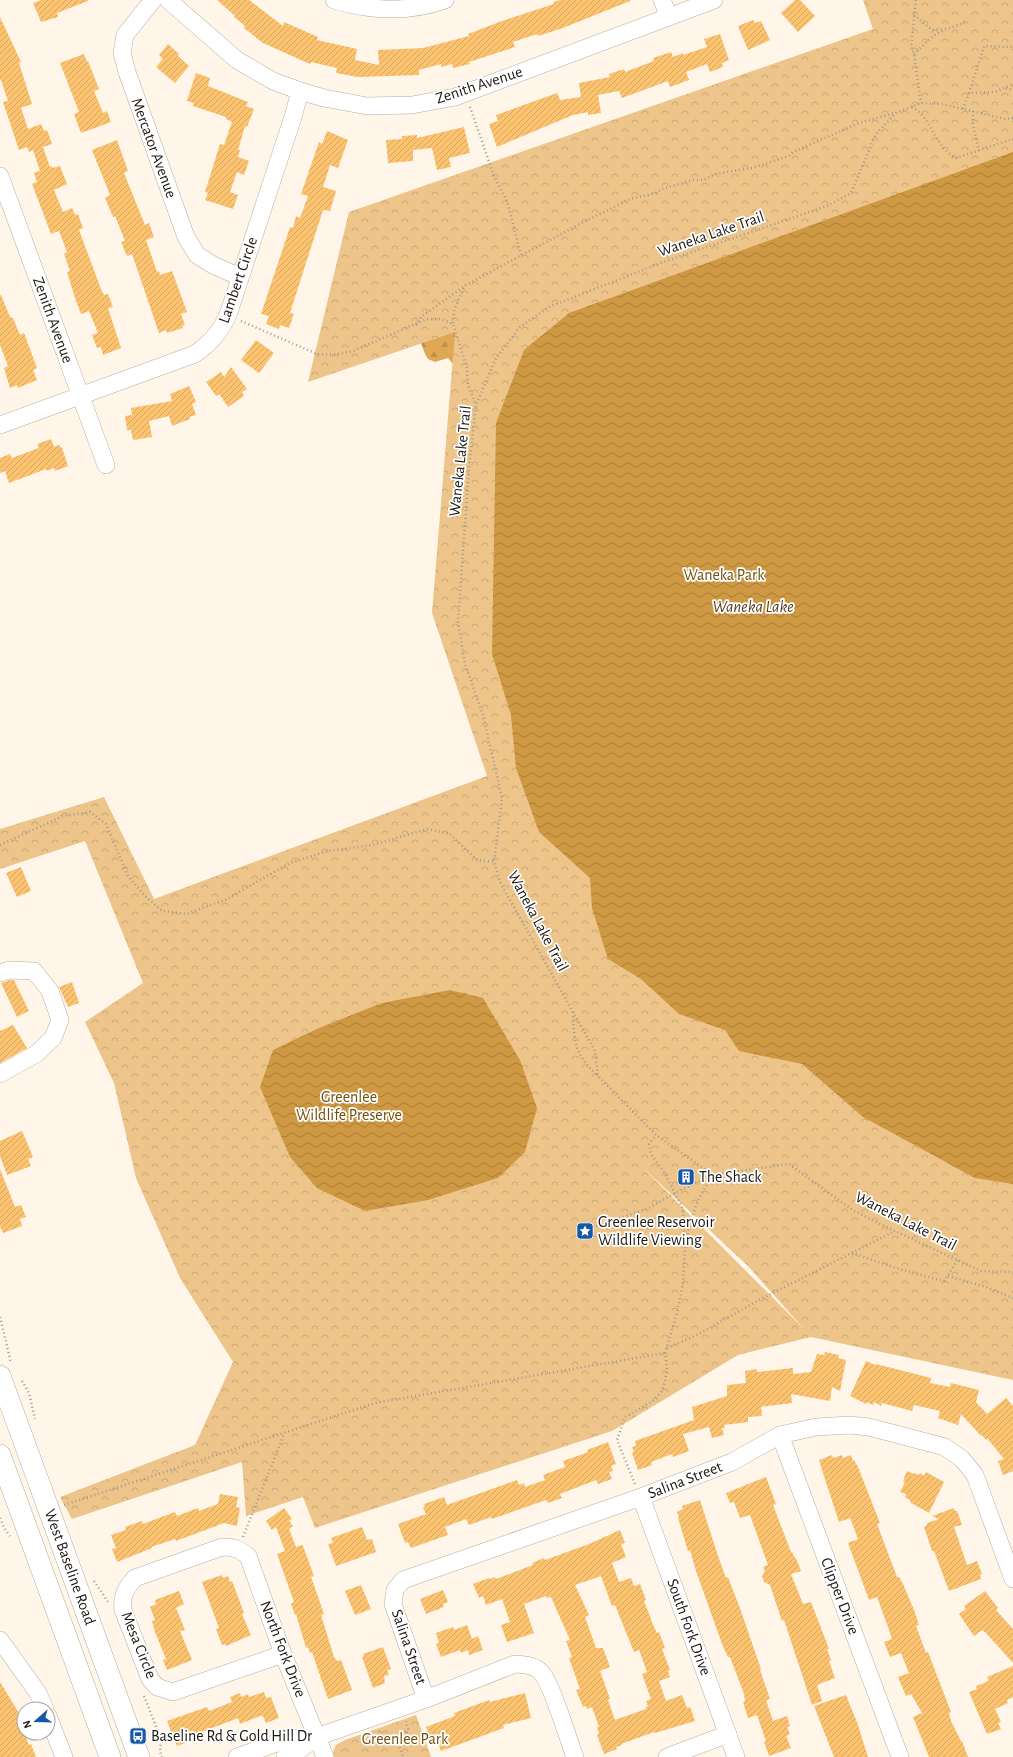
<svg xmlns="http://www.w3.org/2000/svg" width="1013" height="1757" font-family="'Alegreya Sans',sans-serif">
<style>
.forest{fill:url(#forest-firs)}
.park{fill:url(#park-crowns);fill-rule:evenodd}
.water{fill:url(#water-waves)}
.building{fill:url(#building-hatch);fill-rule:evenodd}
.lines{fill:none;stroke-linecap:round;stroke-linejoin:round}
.minor-casing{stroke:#b7ad9e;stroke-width:18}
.major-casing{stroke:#b7ad9e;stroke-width:22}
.path{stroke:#a19a90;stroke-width:2.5;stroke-dasharray:1 3;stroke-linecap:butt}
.minor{stroke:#fff;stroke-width:17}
.major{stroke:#fff;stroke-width:21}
.labels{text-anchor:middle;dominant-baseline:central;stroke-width:3.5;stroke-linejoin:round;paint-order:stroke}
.street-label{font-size:16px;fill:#1b1712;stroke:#fff}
.park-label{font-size:16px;fill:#734f0c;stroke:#fff}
.poi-label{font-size:16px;fill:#1b1712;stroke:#fff;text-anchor:start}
.water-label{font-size:17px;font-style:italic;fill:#57401c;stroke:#fff}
</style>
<defs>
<pattern id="forest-firs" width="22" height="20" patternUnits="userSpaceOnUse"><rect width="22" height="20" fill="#dfa854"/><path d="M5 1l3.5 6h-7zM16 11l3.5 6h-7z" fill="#bf9048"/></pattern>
<pattern id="park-crowns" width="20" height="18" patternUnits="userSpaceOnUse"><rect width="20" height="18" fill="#edc489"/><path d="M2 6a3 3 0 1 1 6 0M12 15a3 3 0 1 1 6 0" fill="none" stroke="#cba875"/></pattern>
<pattern id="water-waves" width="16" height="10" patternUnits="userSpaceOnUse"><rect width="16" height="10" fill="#cf9944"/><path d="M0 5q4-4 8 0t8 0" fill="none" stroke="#a77c37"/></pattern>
<pattern id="building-hatch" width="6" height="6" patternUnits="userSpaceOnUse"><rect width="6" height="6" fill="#fbc36f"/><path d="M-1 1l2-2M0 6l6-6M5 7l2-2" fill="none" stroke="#d7a75f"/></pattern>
</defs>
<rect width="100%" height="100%" fill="#fff6e9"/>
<path class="forest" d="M458,326L453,364L448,358L435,362L428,359L425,354L418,335Z"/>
<g class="park">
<path d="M863,0H1013V1380L811,1337L738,1355L612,1431L315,1528L303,1497L246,1516L242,1462L72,1519L60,1497L195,1445L233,1362L180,1278L136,1178L114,1083L85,1022L143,983L85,841L0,869V829L104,797L154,899L487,776L432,613L455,332L308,382L349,212L873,29ZM641,1166L748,1266L804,1329Z"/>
<path d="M416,1715L431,1757H334L333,1752L336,1745L345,1740Z"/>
</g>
<g class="water">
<path d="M1013,152V1184L975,1178L863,1117L802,1064L739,1051L725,1030L679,1014L641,979L608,959L592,908L590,878L539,832L516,768L511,715L492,654L496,423L524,350L569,313Z"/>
<path d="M450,990L483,998L520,1060L537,1108L525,1152L498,1178L428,1200L365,1211L317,1188L290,1157L260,1087L273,1050L319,1028L382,1003Z"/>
</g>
<g class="building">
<path d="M42,0H88V1L57,13L58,17L41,22L33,3Z"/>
<path d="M217,0H249L283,26L284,22L318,37L317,40L357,49L355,60L379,65L378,50L423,48L469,36L468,34L502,21L554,4V2L560,0H630V1L563,28L538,36L537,34L513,42L515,47L469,62L470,64L453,68L452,64L441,67V64L419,70V75L358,77L336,73L337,68L311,62L310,64L263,43L244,28L245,26L234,17L235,16Z"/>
<path d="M795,0H800L815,16L798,32L781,13Z"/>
<path d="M0,17L21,62L19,63L32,104L21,108L28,129L41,124L44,131L47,130L52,144L43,147L50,167L52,166V168L60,166L67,184L54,190L63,212L72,208L75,215L78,214L83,228L79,230L101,289L104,295L108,294L113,307L108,308L121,348L103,355L101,347L97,348L92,335L98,333L89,311L81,314L75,298L67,272L70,271L64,254L67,252L59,231L51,234L32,184L37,182L34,173L40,171L33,150L29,152L27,147L19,150L3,102L8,101L1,80H0Z"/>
<path d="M753,20L755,23L761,21L770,40L748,50L738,26Z"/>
<path d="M720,34L729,60L722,63L723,67L710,72L707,64L686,72L689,80L670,87L668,81L622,98L619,91L598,95L601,113L588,115V112L573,115L497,147L489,124L498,121L496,115L557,93L560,100L581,97L579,83L610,77L609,74L624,69L625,72L654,61L653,58L671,52L673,57L683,53V55L707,47L704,39Z"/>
<path d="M168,44L179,54L178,56L189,66L175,83L156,67L163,59L159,55Z"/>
<path d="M84,54L87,62L88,61L99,89L94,91L103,113L107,111L111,122L81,133L74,114L79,112L60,63Z"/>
<path d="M196,73L210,78L208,86L248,102L246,106L254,109L247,127L245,126L238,150H240L238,157L249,161L244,175L237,172L230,192L238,195L233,209L205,200L208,193L205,192L220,144L224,145L232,122L226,119V117L193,106L194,103L187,101Z"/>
<path d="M464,127L470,153L449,158L451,167L437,170L432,148L413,150V161L388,163L386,140L402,139V136L417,135V138Z"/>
<path d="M327,131L348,140L338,168L330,165L323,187L336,191L330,211L323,210L290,313L294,314L289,328L280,325L279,329L266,324L269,316L261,314L290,227L293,228L296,216L300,218L308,196L301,194L319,142L322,144Z"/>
<path d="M117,140L128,171L124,173L145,225L149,223L154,237L146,240L157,272L159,271L160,275L172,271L187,312L181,314L185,325L182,326L183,328L167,333L166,330L159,333L132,254L127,256L121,242L125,241L115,216L113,217L105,198L110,195L92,150Z"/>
<path d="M0,295H1L10,317L13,318L20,335L24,333L37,368L33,370L37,380L18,388L17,385L10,388L4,368L8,366L0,345Z"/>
<path d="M256,340L274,353L259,373L241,360Z"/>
<path d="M231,367L247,389L242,392L244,396L228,407L219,394L216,396L206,382L221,372L224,377Z"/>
<path d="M189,386L196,402L192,404L196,415L189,417L190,419L172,426L169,416L149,421L152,437L133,440L131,430H127L125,416L132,415L131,408L172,401L170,394Z"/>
<path d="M51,439L54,447L59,445L62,448L68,466L55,471L54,468L47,471L46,469L9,483L5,471L0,473V458L10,454L12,458L39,448L37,444Z"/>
<path d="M21,867L31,891L17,897L6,873Z"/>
<path d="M10,980H14L29,1011L17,1017L1,983Z"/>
<path d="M72,982L79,1003L68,1007L59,987Z"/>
<path d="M13,1025L27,1048L0,1063V1031Z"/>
<path d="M22,1131L33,1157L28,1159L31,1166L7,1175L0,1156V1141Z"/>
<path d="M0,1169L15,1207L21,1205L26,1217L20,1219L22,1226L3,1233L0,1226Z"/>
<path d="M825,1352L839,1355L838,1358L846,1360L840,1391L832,1387L830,1401L791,1394L792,1403L761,1407L762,1416L748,1417V1422L724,1425L725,1428H722L724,1435L712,1438L709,1427L683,1434L689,1451L673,1457L672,1454L651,1462L652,1465L638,1470L632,1453L634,1452L632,1447L636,1446L635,1441L694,1420L692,1407L727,1396V1385L746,1383L745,1371L757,1369V1372L793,1368V1374L811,1372L817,1354L824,1355Z"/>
<path d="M866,1361L875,1365L876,1364L931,1378L930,1383L950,1387L951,1383L979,1390L976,1402L987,1414L1006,1398L1013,1406V1471L1003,1475L998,1461L1004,1459L987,1438L986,1440L982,1435L981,1436L961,1414L958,1425L938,1418L940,1411L914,1405L912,1411L882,1403L881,1406L874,1402L873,1405L867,1402L866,1404L850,1396Z"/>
<path d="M608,1442L616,1464L611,1466L613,1471L609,1472L612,1479L598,1484L596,1480L560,1494L562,1498L548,1503L546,1500L492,1519L491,1517L469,1525L466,1519L445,1527L448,1535L411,1548L408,1542L405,1543L398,1524L426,1514L423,1508L425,1507L424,1504L444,1497L447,1505L517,1480L519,1485L524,1483L525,1487L545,1480L543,1475L565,1467L563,1461L586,1453L588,1452L587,1450Z"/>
<path d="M832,1455L833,1458L842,1455L843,1458L851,1455L853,1461L854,1460L858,1467L880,1523L877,1524L897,1577H899L903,1584L914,1610L919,1625L916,1626L926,1653L928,1652L951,1712L949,1713L951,1721L961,1741H962L968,1757H929L913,1717L922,1713L911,1694L906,1696L898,1677L909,1673L901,1653L890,1657L884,1642L892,1639L888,1627L877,1597L869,1600L848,1543L858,1539L850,1518L839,1522L823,1473L819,1460Z"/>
<path d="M907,1471L914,1474V1473L919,1475L920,1473L924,1476L926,1472L944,1482L929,1513L911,1503L910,1500L905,1497L906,1494L900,1492L905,1482L903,1481Z"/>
<path d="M766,1477L776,1504L773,1505L791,1552H792L795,1558H796L801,1571L791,1574L803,1604L811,1602L829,1649H827L831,1660L829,1661L835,1678L817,1685L822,1701L812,1705L784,1620L782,1621L770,1585L764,1582L762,1576L765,1571L763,1567L768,1565L750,1515L740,1518L734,1502L730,1503L726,1493Z"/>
<path d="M220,1494L238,1497L236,1507L240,1508L237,1526L224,1523L176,1541L175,1539L151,1547L152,1548L117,1562L112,1549L116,1548L111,1535L126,1530L125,1527L142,1521L143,1524L175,1512L177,1516L198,1508L199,1511L218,1504Z"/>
<path d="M700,1500L718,1556L726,1578L728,1577L741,1611L761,1669L760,1670L770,1699L766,1700L773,1721L787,1716L790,1726L787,1727L790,1734L786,1736L791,1748L769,1756L764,1742L766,1741L757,1715L748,1718L743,1702L745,1701L744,1694L730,1657H728L722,1644L696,1571L690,1550L688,1551L678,1518L679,1517L677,1512L683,1509L682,1506Z"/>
<path d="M284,1508L292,1519L289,1521L293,1526L289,1529L296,1547L302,1545L303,1546L314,1576L311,1577L324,1614L321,1615L334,1657L337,1661L341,1660L352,1690L328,1699L312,1652L310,1653L308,1647L306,1648L296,1614L295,1615L291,1604L294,1602L277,1554L285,1551L276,1527L272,1530L266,1521Z"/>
<path d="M954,1508L955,1511H957L962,1525L954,1527L967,1565L977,1561L982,1574L980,1575L981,1579L949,1591L934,1551H932L924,1527L927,1525V1523L939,1519L932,1516Z"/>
<path d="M362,1527L367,1540L372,1539L376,1552L336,1566L328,1544L333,1543L331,1538Z"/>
<path d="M620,1530L625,1543L621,1544L626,1557L612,1563L619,1582L631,1578L634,1586L640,1584L646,1600L644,1601L654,1627L657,1633L659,1632L665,1648L662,1649L670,1670L668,1671L670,1677L659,1681L666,1701L682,1695L687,1708L690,1707L695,1721L655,1733L654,1732L621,1744L622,1745L616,1747L617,1749L604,1754L597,1735L599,1734L597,1727H599L592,1707L587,1709L586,1706L583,1707L576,1690L580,1689L569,1658L572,1657L566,1641L570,1640L551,1597L547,1598L546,1596L524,1604L534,1633L507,1642L501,1625L510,1622L502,1599L486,1605L483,1596L479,1598L473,1584L489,1578L490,1579L495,1577L496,1579L533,1565L532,1563L544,1558L545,1560L589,1544ZM601,1576L612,1606L615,1605L634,1652L639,1650L647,1672L642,1674L651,1699L646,1701L648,1706L646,1707V1709L615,1720L608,1700L610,1699L600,1671L610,1667L603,1648H596L585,1617L589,1615L575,1585Z"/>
<path d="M222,1575L223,1578L228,1576L230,1582L232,1581L244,1613L242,1614L251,1635L226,1646L225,1644L222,1645L216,1629L219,1628L202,1582Z"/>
<path d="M361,1585L371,1609L355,1615L345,1591Z"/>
<path d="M443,1590L448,1602L443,1604L444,1607L426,1614L420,1599Z"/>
<path d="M179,1591L184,1604L176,1608L185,1630L180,1631L192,1660L167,1670L163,1660L166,1659L155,1632L152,1621L155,1620L150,1607L156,1604L155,1600Z"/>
<path d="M985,1591L998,1608L996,1610L1013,1629V1663L985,1632L982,1630L974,1636L959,1614L966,1609L964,1606Z"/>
<path d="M467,1625L472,1639L478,1636L483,1650L469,1655L468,1650L461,1653L460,1650L441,1657L436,1644L439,1643L436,1633L453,1627L454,1630Z"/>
<path d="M383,1647L391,1669L387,1670L389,1675L384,1676L385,1683L373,1688L362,1657L364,1656L363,1654Z"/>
<path d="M1013,1666V1697L1007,1700L1008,1703L995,1709L1001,1722L998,1723L1001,1729L987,1734L969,1692L977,1689L976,1686L989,1681L987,1677Z"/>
<path d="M0,1682L22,1718L19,1720L29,1745L31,1744L36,1757H0Z"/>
<path d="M264,1692L266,1698L271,1697L279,1718L266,1723L263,1716H260L240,1724L238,1718L194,1735L196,1739L177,1746L167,1721L207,1707L209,1711L232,1702L230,1697L240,1693L241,1697L248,1694L249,1697Z"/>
<path d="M525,1693L531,1718L503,1725L504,1728L441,1751L436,1738L431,1740L426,1727L455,1716L454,1713L489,1700L490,1702Z"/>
<path d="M846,1695L858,1725L868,1757H834L814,1706Z"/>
</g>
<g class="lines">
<defs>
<g id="minor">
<path d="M153,0L125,35L122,53L127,72L186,237L197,255L213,265L240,277"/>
<path d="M168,0L237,60L273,81L300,91L324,98L367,106L412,105L455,97L714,0"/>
<path d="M334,0C370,11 408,13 445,0"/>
<path d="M662,0L669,17"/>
<path d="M0,176L106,465"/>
<path d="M0,425L195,354C211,342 219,334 228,315L293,117L300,91"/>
<path d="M0,973L9,970L34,971L50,991L60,1020L53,1038L36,1054L0,1074"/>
<path d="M780,1435L900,1757"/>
<path d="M641,1497L736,1757"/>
<path d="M0,1640L38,1693L45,1709"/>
<path d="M283,1654L173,1692L157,1687L150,1679L123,1610C121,1596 126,1588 135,1578L222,1547C234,1547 239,1549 248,1556L283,1654L325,1757"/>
<path d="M426,1699L393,1604L395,1590L403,1580L641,1497L732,1462L780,1435L816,1427L850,1425L869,1427L945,1447L962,1459L975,1475L1013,1579"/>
<path d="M48,1716L64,1757"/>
<path d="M237,1757L288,1739L317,1737L331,1732L426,1699L515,1664C525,1665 534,1665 541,1672C552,1684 568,1739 575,1757"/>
<path d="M285,1757L299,1750L317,1737"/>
<path d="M667,1757L728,1734"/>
</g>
<g id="major">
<path d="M0,1376L139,1757"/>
<path d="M0,1455L110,1757"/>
</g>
</defs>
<use href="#minor" class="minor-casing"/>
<use href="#major" class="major-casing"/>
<g class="path">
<path d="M916,0L911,46L914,54L921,103"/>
<path d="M914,15L932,30L944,29"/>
<path d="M914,54L933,36L946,29L968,22"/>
<path d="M1006,88L1013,90"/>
<path d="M969,93L984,46L1013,47"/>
<path d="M470,107L494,176L507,201L521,255"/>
<path d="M912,107C933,119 934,147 956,158L1013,139"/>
<path d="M963,109L969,93L995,92L1013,84"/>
<path d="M973,111V125L979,151"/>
<path d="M1013,118L1005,119L942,104L921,103L896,113L876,134L851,193L827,206L666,261L549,307L520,327L496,358L476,405L469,468L458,622L465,664L483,715L502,798L494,862L501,884L595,1051L598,1076L656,1135L713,1175L789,1164L854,1211L895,1231L981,1271L1013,1272"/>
<path d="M241,321L317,354L334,355L353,351L427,319H441L453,324L467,368L468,385L476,405"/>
<path d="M453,323L454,310L465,285"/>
<path d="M416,325L421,317L466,285L576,226L630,199L656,193L662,189L692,180H704L715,174L752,168L789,156L793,152L859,123L895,113"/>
<path d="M0,845L63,816L90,812L106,824L128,876L145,896L162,911L186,914L225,900L290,863L328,851L373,845L427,829L450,834L477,860L494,862"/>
<path d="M573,1012C574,1043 574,1053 597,1075"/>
<path d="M585,1230L649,1208L675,1193L713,1175"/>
<path d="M686,1242C689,1223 700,1186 716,1175"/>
<path d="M852,1253L896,1268L944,1281L958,1260"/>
<path d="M948,1276L986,1287L1013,1298"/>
<path d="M0,1317L11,1363"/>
<path d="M667,1348L697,1335L761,1299L895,1231"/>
<path d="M22,1381L29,1393L35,1419"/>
<path d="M635,1484L617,1440L625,1417L653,1401L661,1392L665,1382L667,1368L665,1353L677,1313L683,1284L685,1246L683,1209L664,1172L651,1154L649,1144L656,1135"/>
<path d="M64,1505L375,1403L665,1353"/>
<path d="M0,1518L4,1528L10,1536"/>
<path d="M243,1537L284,1434"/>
<path d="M94,1581L108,1602"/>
<path d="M144,1696L161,1739L160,1752L162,1757"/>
<path d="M379,1731L382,1739L392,1742L397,1740L403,1757"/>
<path d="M397,1740L404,1737L408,1729L406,1721"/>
</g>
<use href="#minor" class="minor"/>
<use href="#major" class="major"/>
</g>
<defs>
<symbol id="building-square" viewBox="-11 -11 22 22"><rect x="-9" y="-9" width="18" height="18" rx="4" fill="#1558a8" stroke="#fff"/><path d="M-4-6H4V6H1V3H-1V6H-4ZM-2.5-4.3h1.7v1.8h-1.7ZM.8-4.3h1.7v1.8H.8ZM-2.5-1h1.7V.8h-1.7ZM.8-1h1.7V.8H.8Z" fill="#fff"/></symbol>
<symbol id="sight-square" viewBox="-11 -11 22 22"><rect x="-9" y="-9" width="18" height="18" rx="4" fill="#1558a8" stroke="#fff"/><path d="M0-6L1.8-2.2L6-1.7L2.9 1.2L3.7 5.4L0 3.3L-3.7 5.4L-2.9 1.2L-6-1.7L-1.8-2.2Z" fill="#fff"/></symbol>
<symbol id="bus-square" viewBox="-11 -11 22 22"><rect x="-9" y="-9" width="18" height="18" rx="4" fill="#1558a8" stroke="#fff"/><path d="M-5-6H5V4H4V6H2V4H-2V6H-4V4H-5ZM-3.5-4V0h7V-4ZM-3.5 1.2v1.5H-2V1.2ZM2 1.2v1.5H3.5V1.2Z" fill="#fff"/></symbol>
</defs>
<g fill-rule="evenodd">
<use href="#building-square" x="676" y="1167" width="20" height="20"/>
<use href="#sight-square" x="575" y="1221" width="20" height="20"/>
<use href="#bus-square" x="128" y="1726" width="20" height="20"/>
</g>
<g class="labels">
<g class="street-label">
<text transform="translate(479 85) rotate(-18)">Zenith Avenue</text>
<text transform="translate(154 148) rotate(70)">Mercator Avenue</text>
<text transform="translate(711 234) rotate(-19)">Waneka Lake Trail</text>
<text transform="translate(238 280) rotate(-71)">Lambert Circle</text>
<text transform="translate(53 320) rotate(70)">Zenith Avenue</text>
<text transform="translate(460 461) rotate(-84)">Waneka Lake Trail</text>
<text transform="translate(538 921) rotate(62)">Waneka Lake Trail</text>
<text transform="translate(906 1221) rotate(27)">Waneka Lake Trail</text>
<text transform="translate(685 1480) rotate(-21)">Salina Street</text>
<text transform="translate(70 1567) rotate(70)">West Baseline Road</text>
<text transform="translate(840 1596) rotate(69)">Clipper Drive</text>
<text transform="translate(689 1627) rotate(70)">South Fork Drive</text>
<text transform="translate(139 1645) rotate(68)">Mesa Circle</text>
<text transform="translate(409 1647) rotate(71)">Salina Street</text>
<text transform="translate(283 1649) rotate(69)">North Fork Drive</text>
</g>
<g class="park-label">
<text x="724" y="575">Waneka Park</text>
<text x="349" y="1097">Greenlee<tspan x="349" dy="18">Wildlife Preserve</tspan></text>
<text x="405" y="1739">Greenlee Park</text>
</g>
<g class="poi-label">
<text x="699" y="1177">The Shack</text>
<text x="598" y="1222">Greenlee Reservoir<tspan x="598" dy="18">Wildlife Viewing</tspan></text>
<text x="151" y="1736">Baseline Rd &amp; Gold Hill Dr</text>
</g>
<g class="water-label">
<text x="753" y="606">Waneka Lake</text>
</g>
</g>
<g transform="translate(36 1721) rotate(250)"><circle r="19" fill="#ffffff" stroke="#a4a2a0"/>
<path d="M0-3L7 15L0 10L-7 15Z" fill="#1558a8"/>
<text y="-6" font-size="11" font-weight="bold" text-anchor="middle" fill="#1b1712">N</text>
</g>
</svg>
